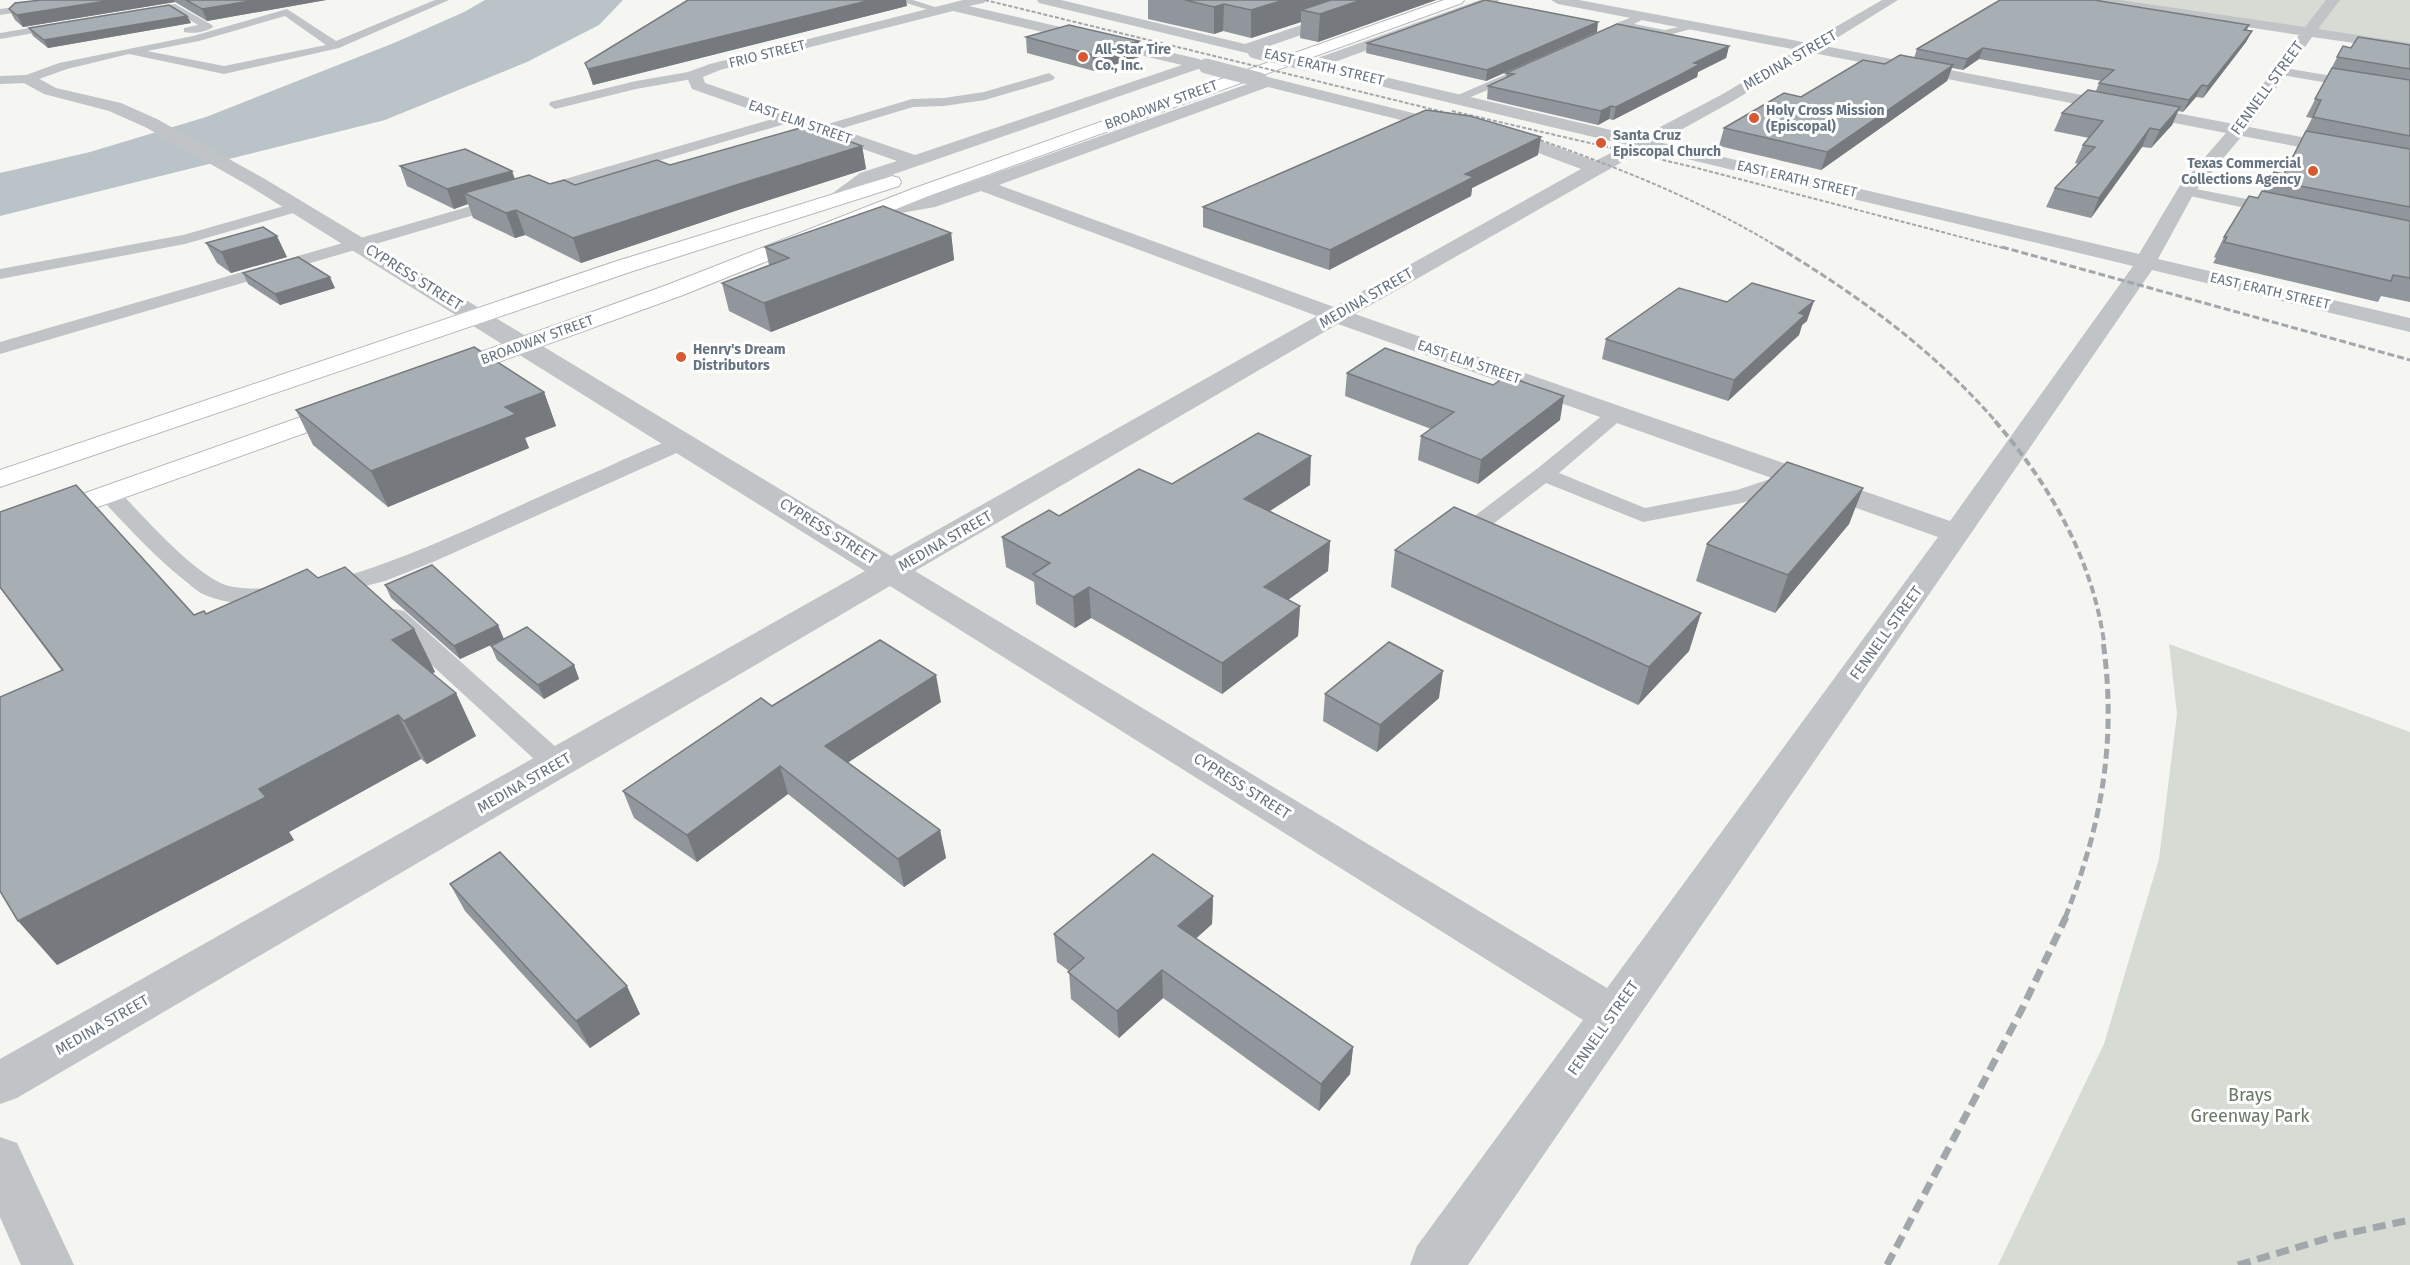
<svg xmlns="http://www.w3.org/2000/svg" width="2410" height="1265" font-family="'Fira Sans',sans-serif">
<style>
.green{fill:#d6dcd3}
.water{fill:#bac4c8}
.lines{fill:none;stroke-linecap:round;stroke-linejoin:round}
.primary-casing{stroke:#b4b7bb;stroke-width:2}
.service{fill:#c0c4c7;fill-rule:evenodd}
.minor{fill:#c0c4c7;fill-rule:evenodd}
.primary{fill:#fff;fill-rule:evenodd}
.rail-far4{stroke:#a2a7ac;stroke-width:2;stroke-dasharray:4 2;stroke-linecap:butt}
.rail-far3{stroke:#a2a7ac;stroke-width:3;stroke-dasharray:7 3;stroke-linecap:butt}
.rail-far2{stroke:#a2a7ac;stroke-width:4;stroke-dasharray:8 4;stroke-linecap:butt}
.rail-far1{stroke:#a2a7ac;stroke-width:5;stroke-dasharray:10 5;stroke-linecap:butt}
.rail{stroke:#a2a7ac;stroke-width:7;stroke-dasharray:13 7;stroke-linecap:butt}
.minor-bridge{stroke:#c0c4c7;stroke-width:15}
.wall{fill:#90969b}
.shaded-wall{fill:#767a7e}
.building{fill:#a8afb4;stroke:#767a7e;stroke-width:1.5}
.poi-dot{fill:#d65931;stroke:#fff;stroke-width:2}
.labels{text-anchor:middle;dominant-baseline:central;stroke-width:6;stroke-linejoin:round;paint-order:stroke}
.far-poi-label{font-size:14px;font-weight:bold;fill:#667481;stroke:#fff;text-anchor:start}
.far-street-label{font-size:14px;fill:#667481;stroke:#fff}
.street-label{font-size:15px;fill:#667481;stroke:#fff}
.near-park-label{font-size:18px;fill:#687864;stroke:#fff}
</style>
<rect width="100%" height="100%" fill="#f5f5f2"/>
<g class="green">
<path d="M2111,0H2410V44Z"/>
<path d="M2169,644L2410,732V1265H1998L2104,1044L2159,859L2177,714Z"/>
</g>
<path class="water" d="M485,0H623L599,25L527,62L385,120L0,216V173L90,152L206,117L394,43L464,12Z"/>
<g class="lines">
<defs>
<g id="primary">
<path d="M1444,0H1464L1462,3L926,197L683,295L457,377L448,379L439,377L436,372L439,367L667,285L912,189Z"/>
<path d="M892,176L899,178L901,182L899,186L630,272L0,487V470L614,262Z"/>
<path d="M346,401L355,403L359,409L355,415L0,542V523Z"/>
</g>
</defs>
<use href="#primary" class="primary-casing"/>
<g class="service">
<path d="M435,0H449L339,48L224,74L129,54L67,69L28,83L0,84V76L26,75L59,63L193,36L287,9L336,41ZM285,16L326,45L224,66L147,51L199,41Z"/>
<path d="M896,0H913L944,10L939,13Z"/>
<path d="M175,4L212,25L213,27C207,32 192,34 184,32V28L198,25L173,10L139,16L134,13L139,10Z"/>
<path d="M16,7L21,10L20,12L0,15V9Z"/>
<path d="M1642,13L1646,14V18L1634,24L1665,30L1697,23L1702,26L1665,36L1624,29L1595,43H1587L1585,41L1617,23Z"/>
<path d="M65,22L69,23V27L0,39V33Z"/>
<path d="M1525,66L1531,70L1529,73L1461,101L1457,102L1451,98Z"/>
<path d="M2279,67L2410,89V97L2275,74V68Z"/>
<path d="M694,71L700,75L698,78L636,89L555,109L549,105L550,102L636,81Z"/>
<path d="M1049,73L1055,77L1053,80L985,100L944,106L913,107L823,134L816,130L818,127L912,99L944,98L984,92Z"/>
<path d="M790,114L797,118L795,121L0,354V342Z"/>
<path d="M2186,187L2277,205L2285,210L2277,215L2181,194L2179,191L2181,188Z"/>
<path d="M299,202L307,207L304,210L185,244L0,279V269L183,235Z"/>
<path d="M1616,408L1623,410L1626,414L1623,418L1559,473L1645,508L1737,490L1791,472L1799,474L1802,479L1799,484L1742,503L1643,522L1546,483L1484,531L1476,533L1468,531L1465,526L1468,521L1538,468L1609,410Z"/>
<path d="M683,437L690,439L693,443L690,447L433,562L385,581L326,596L317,594L314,589L317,584C413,560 499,513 589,475C620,462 651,445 683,437Z"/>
<path d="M109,487L117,489C142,515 197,578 229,586C249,591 270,586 290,591L293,596L290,601C264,608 227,605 203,594C196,591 190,584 184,580C154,556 128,527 101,499L98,494L101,489Z"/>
<path d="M395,609L404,611L567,757L571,764L567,771L557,774L547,771L386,623L382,617L386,611Z"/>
</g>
<g class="minor">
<path d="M963,0H986L984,3L969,6L1199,59L1207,64L1204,67L874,181C861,190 846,207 830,203L827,199L830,195L860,173L897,161L692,89L686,75L688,72L710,64ZM953,11L1182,65L915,155L705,83L703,77L720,70Z"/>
<path d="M1037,0H1061L1245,44L1375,0H1395L1393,3L1261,49L1260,54L1255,55L1039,3Z"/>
<path d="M1480,0H1499L1497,3L1329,64L1641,137L1721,95L1797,50L1558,4L1551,0H1579L1808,43L1882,0H1898L1824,46L2234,124L2299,35L2093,4L2086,0H2120L2305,27L2326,0H2340L2318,29L2410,43V51L2312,37L2249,127L2410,158V168L2242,136L2194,193L2158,259L2410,318V332L2152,270L1468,1265H1410L1417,1246L1583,1020L890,586L17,1098L0,1104V1059L865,571L251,187L145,127L109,111L44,94L22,82L20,79L22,76H34L56,88L121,103L157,119L265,179L891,556L1317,316L981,191L935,207L867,219L860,217L857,213L860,209L931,196L1253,82L1254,77L1260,75L1433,118L1475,122L1527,136L1595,161L1627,145L1313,70L1300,66L1297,63L1300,60H1312ZM1813,53L2226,133L2179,187L2139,254L1659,142L1733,101ZM1268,87L1433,128L1468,131L1515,144L1581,169L1334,307L999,185ZM1645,149L2133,266L1950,521L1355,314ZM1338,324L1938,537L1607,988L915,571Z"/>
<path d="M0,1137L17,1143L74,1265H21L0,1217Z"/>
</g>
<use href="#primary" class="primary"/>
<g class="rail-far4">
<path d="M985,0L1460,116"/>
<path d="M1452,111L1693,167L2007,249"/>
<path d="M1523,134C1612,165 1700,199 1781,249"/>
</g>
<g class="rail-far3">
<path d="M1778,247C1859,296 1935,351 1997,423"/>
<path d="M2002,247L2410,360"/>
</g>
<path class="rail-far2" d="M1995,421C2050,485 2092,558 2104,642"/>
<path class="rail-far1" d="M2065,918C2102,825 2117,740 2103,641"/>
<g class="rail">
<path d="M1887,1265L2022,1009L2066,917"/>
<path d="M2238,1265L2335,1236L2410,1220"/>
</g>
<g class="minor-bridge">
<path d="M1255,51L1305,63"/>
<path d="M1206,66L1260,80"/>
</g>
</g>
<g class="wall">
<path d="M41,0H326L207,21L175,2L23,27L15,20L9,9Z"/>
<path d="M1148,0H1436L1318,42L1300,38L1301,22L1251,38L1223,31L1214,34L1148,19Z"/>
<path d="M907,6L593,85L585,63Z"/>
<path d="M187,16L191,23L48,48L33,36L29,28Z"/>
<path d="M2249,25L2247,30L2252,31L2246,42L2203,98L2196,97L2183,112L2178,111L2172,125L2151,148L2142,147L2091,218L2046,207L2055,188L2078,164L2075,163L2083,145L2089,138L2054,131L2062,113L2096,91L2099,83L2102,81L1979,59L1963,70L1952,68L1947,81L1821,170L1719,146L1724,128L1885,64L1914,58L1917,49Z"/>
<path d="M1597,32L1486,81L1366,53L1367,43Z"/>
<path d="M1026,37L1139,57L1094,71L1027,53Z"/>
<path d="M2410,45V302L2381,296L2378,302L2213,263L2216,258L2214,257L2224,237L2263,192L2269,180L2284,174L2312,118L2306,117L2343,46L2351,48Z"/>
<path d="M1729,46L1726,58L1698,72L1697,77L1613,120L1609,119L1598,125L1487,99L1488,86L1506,78V73Z"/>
<path d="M862,146L866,169L738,210L581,263L525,235L515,238L473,218L468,204L454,209L407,186L400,166L512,171L515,179L550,184L575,185L670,165Z"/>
<path d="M1538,155L1472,188L1471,196L1329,270L1203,227V207Z"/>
<path d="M951,233L954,260L771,332L729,311L722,283L769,265L765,247Z"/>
<path d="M206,243L287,257L231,273L217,263Z"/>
<path d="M243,273L335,288L280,305L248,284Z"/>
<path d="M1727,302L1807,321L1802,325L1799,335L1728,401L1602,359L1606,339Z"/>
<path d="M1347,373L1560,420L1478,484L1418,460L1421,436L1431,429L1345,396Z"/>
<path d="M544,392L556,426L525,438L529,448L388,507L313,445L296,410Z"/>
<path d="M1172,484L1310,485L1270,511L1330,541L1328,571L1288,599L1300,606L1298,636L1222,694L1091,618L1075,628L1036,604L1034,582L1006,567L1002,537L1059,516Z"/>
<path d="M1863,488L1849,524L1775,613L1696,581L1707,544Z"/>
<path d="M0,512L194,615L206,614L318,578L414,629L435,672L432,673L476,736L427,764L421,759L289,832L294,840L57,965L62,671L0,588Z"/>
<path d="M1395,550L1701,613L1689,651L1638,705L1391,587Z"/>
<path d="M385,585L504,639L460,659L391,598Z"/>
<path d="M491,646L574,665L579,679L544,699L497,660Z"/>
<path d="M1325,694L1439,698L1377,752L1323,721Z"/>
<path d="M941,702L848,762L940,830L946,858L904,887L788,794L697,862L634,818L623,791L772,706Z"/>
<path d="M450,884L640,1014L590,1048L465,911Z"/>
<path d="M1213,896L1212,924L1196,938L1353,1047L1350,1074L1319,1111L1163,998L1119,1038L1071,999L1069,971L1057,962L1054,934Z"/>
</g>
<g class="shaded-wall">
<path d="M112,0H174L175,2L23,27L17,15Z"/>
<path d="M256,0H326L207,21L202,9Z"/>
<path d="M871,0H906L907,6L593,85L588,69Z"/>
<path d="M1284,0H1436L1318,42L1320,14L1301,10V22L1251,38V10Z"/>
<path d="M1224,4L1223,31L1214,34V7Z"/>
<path d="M187,16L191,23L48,48L44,40Z"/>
<path d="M1598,22L1597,32L1486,81L1487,70Z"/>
<path d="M2252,31L2246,42L2203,98L2208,86Z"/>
<path d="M1139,41V57L1094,71L1093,55Z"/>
<path d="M1729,46L1726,58L1698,72L1697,77L1613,120L1616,107L1694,63Z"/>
<path d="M1983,48L1979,59L1963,70L1967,59Z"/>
<path d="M1953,65L1947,81L1821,170L1827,152Z"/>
<path d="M2202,85L2196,97L2183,112L2189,100Z"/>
<path d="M1611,106L1609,119L1598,125L1601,111Z"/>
<path d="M2180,107L2172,125L2151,148L2160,130Z"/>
<path d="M2150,128L2142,147L2091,218L2099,198Z"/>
<path d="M1541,137L1538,155L1472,188L1471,196L1329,270L1330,250L1465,174Z"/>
<path d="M862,146L866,169L738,210L581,263L573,238L733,186Z"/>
<path d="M512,171L518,190L464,193L468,204L454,209L447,189Z"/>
<path d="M516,210L525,235L515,238L506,213Z"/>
<path d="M951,233L954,260L771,332L764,303Z"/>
<path d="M277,236L287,257L231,273L221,252Z"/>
<path d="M330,277L335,288L280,305L275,294Z"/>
<path d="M1814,301L1807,321L1802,325L1799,335L1728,401L1734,380L1799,313Z"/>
<path d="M544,392L556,426L525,438L529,448L388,507L371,471L505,407Z"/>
<path d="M1564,396L1560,420L1478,484L1481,460Z"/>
<path d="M1311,456L1310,485L1243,528L1244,499Z"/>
<path d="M1863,488L1849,524L1775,613L1788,575Z"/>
<path d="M1330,541L1328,571L1263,618L1264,587Z"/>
<path d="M1089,587L1091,618L1075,628L1073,597Z"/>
<path d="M1300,606L1298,636L1222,694V663Z"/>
<path d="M1701,613L1689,651L1638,705L1649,667Z"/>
<path d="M498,625L504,639L460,659L454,646Z"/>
<path d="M414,629L435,672L413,682L392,640Z"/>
<path d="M574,665L579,679L544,699L538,685Z"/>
<path d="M1443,671L1439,698L1377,752L1380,725Z"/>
<path d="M936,675L941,702L832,773L825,746Z"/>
<path d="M456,693L476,736L427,764L404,721Z"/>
<path d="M398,715L421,759L289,832L294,840L57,965L18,921L259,789Z"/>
<path d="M780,766L788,794L697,862L687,835Z"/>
<path d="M940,830L946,858L904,887L898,859Z"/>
<path d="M1213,896L1212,924L1179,954L1178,926Z"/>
<path d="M1162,970L1163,998L1119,1038L1117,1011Z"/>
<path d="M627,986L640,1014L590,1048L576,1021Z"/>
<path d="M1353,1047L1350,1074L1319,1111L1321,1084Z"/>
</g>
<g class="building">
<path d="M41,0H112L17,15L9,9L15,3Z"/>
<path d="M186,0H256L202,9Z"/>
<path d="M688,0H871L588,69L585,63Z"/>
<path d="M1185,0H1284L1251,10L1224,4L1214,7Z"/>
<path d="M1331,0H1361L1320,14L1301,10Z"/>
<path d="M1485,0L1598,22L1487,70L1367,43Z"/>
<path d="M2000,0H2094L2249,25L2244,30L2252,31L2208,86L2202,85L2189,100L2099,83L2114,70L1983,48L1967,59L1917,49Z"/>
<path d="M169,5L187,16L44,40L29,28Z"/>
<path d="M1617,24L1729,46L1694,63L1700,64L1678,76L1616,107L1611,106L1601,111L1488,86L1514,74L1506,73Z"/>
<path d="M1069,25L1139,41L1093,55L1026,37Z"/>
<path d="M2358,37L2410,45V69L2337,57L2343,46L2351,48Z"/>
<path d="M1900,55L1953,65L1827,152L1724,128L1784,93L1801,97L1863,60L1885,64Z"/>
<path d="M2332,68L2410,80V136L2313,117L2321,100L2315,99Z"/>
<path d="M2088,90L2180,107L2160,130L2150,128L2099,198L2055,188L2095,147L2083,145L2103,121L2062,113Z"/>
<path d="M1426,110L1470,116L1541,137L1465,174L1474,177L1330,250L1203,207Z"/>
<path d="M807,126L862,146L733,186L573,238L516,210L506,213L464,193L529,175L550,184L564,180L575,185L657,160L670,165Z"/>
<path d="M2306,131L2410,149V207L2269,180L2274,172L2284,174Z"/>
<path d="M465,149L512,171L447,189L400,166Z"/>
<path d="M2262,191L2410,221V278L2393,275L2391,281L2224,242L2227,237H2224L2249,196L2258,198Z"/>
<path d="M883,206L951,233L764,303L722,283L789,258L765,247Z"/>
<path d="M263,227L277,236L221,252L206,243Z"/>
<path d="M298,257L330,277L275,294L243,273Z"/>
<path d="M1752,283L1814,301L1799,313L1805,315L1734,380L1606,339L1679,288L1727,302Z"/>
<path d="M474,347L544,392L505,407L516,414L371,471L296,410Z"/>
<path d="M1385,348L1493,385L1506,376L1564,396L1481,460L1421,436L1454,412L1347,373Z"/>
<path d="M1258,433L1311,456L1244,499L1330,541L1264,587L1300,606L1222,663L1089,587L1073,597L1033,574L1050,563L1002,537L1049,510L1059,516L1139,469L1172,484Z"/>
<path d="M1787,462L1863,488L1788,575L1707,544Z"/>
<path d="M76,485L194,615L204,611L206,614L307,569L318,578L345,567L414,629L392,640L456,693L404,721L398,715L259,789L266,797L18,921L0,891V697L63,670L0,587V512Z"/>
<path d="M1454,507L1701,613L1649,667L1395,550Z"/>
<path d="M432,565L498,625L454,646L385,585Z"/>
<path d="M527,627L574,665L538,685L491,646Z"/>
<path d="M880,640L936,675L825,746L940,830L898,859L780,766L687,835L623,791L761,698L772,706Z"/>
<path d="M1389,642L1443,671L1380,725L1325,694Z"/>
<path d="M500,852L627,986L576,1021L450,884Z"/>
<path d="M1153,854L1213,896L1178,926L1353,1047L1321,1084L1162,970L1117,1011L1068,972L1084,958L1054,934Z"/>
</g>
<g class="poi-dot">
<circle cx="1083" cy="57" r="6"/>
<circle cx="1754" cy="118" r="6"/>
<circle cx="1601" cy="143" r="6"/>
<circle cx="2313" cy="171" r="6"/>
<circle cx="681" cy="357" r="6"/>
</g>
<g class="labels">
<g class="far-poi-label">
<text x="1095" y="49">All-Star Tire<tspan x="1095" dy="16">Co., Inc.</tspan></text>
<text x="1766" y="110">Holy Cross Mission<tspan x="1766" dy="16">(Episcopal)</tspan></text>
<text x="1613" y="135">Santa Cruz<tspan x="1613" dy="16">Episcopal Church</tspan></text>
<text x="2301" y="163" text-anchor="end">Texas Commercial<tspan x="2301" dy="16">Collections Agency</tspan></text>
<text x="693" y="349">Henry's Dream<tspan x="693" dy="16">Distributors</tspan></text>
</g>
<g class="far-street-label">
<text transform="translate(767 54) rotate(-14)">FRIO STREET</text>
<text transform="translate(1324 67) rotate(13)">EAST ERATH STREET</text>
<text transform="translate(1161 105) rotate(-20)">BROADWAY STREET</text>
<text transform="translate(800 122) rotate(19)">EAST ELM STREET</text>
<text transform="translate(1797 179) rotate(13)">EAST ERATH STREET</text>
<text transform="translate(2270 291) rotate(13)">EAST ERATH STREET</text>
<text transform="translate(537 340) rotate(-20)">BROADWAY STREET</text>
<text transform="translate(1469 362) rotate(19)">EAST ELM STREET</text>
</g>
<g class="street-label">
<text transform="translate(1790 60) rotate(-30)">MEDINA STREET</text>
<text transform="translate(2267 88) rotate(-54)">FENNELL STREET</text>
<text transform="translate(414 277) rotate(32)">CYPRESS STREET</text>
<text transform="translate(1366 298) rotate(-30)">MEDINA STREET</text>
<text transform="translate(828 531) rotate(32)">CYPRESS STREET</text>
<text transform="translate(945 541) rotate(-30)">MEDINA STREET</text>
<text transform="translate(1886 633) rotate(-54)">FENNELL STREET</text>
<text transform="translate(524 783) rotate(-30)">MEDINA STREET</text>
<text transform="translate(1242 786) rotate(32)">CYPRESS STREET</text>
<text transform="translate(102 1025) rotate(-30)">MEDINA STREET</text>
<text transform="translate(1603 1028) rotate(-55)">FENNELL STREET</text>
</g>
<g class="near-park-label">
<text x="2250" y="1095">Brays<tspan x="2250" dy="21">Greenway Park</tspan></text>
</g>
</g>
</svg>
